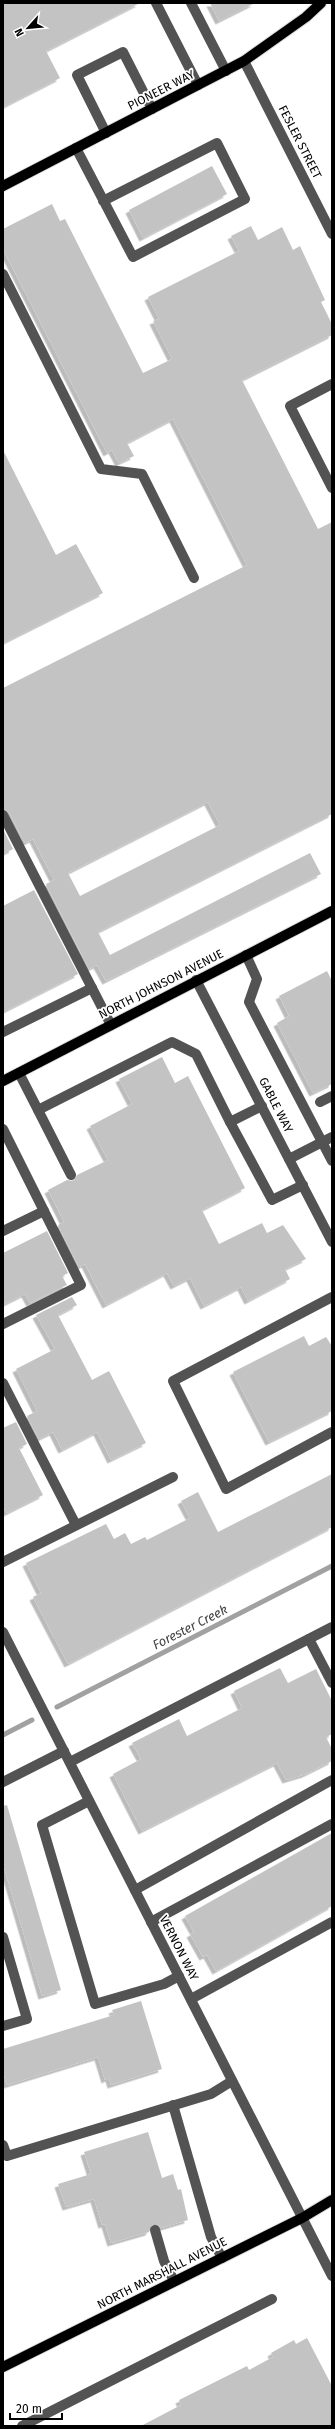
<svg xmlns="http://www.w3.org/2000/svg" width="335" height="2429" font-family="'Fira Sans',sans-serif">
<style>
.lines{fill:none;stroke-linecap:round;stroke-linejoin:round}
.stream{stroke:#a1a1a1;stroke-width:5}
.building{fill:#c3c3c3;fill-rule:evenodd;filter:url(#shadow)}
.major-casing{stroke:#dbdbdb;stroke-width:12}
.minor{stroke:#535353;stroke-width:10}
.major{stroke:#000;stroke-width:10}
.labels{text-anchor:middle;dominant-baseline:central;stroke-width:3.5;stroke-linejoin:round;paint-order:stroke}
.street-label{font-size:12px;fill:#000;stroke:#fff}
.water-label{font-size:13px;font-style:italic;fill:#424242;stroke:#fff}
</style>
<defs>
<filter id="shadow"><feDropShadow dx="-3.5" dy="3.5" stdDeviation="0" flood-color="#0004"/></filter>
</defs>
<rect width="100%" height="100%" fill="#fff"/>
<g class="lines">
<g class="stream">
<path d="M57,1707L332,1566"/>
<path d="M3,1735L32,1720"/>
</g>
</g>
<g class="building">
<path d="M3,3H140L46,51L60,78L3,107Z"/>
<path d="M210,3H255L219,21Z"/>
<path d="M212,166L227,194L143,238L129,210Z"/>
<path d="M52,204L60,221L65,219L143,373L172,359L153,321L159,319L148,297L239,251L231,236L251,226L258,240L282,227L293,250L300,246L325,300L321,302L332,324V335L242,380L318,529L332,522V814L98,932L110,955L310,853L321,874L106,981L97,965L89,969L46,884L54,880L33,839L25,843L9,812L3,809V688L247,565L173,419L127,443L134,456L119,463L112,450L107,453L3,249V229ZM208,802L220,825L80,896L68,873Z"/>
<path d="M3,450L56,555L76,544L103,593L3,643Z"/>
<path d="M3,829L13,849L3,854Z"/>
<path d="M34,890L78,974L3,1012V906Z"/>
<path d="M327,971L332,981V1084L313,1093L277,1023L289,1016L279,996Z"/>
<path d="M162,1057L175,1083L188,1076L245,1188L202,1210L219,1244L262,1223L267,1233L283,1225L306,1259L285,1269L290,1279L248,1301L241,1287L204,1306L190,1278L174,1286L167,1273L106,1305L85,1264L79,1267L58,1225L64,1222L48,1190L67,1180L74,1181L77,1175L108,1160L90,1126L132,1104L119,1079Z"/>
<path d="M47,1231L68,1273L62,1276L67,1285L30,1303L25,1294L3,1305V1253Z"/>
<path d="M72,1297L77,1305L58,1315L92,1380L109,1371L146,1443L111,1460L97,1432L62,1450L53,1432L39,1439L27,1416L37,1411L16,1369L55,1349L36,1315Z"/>
<path d="M304,1336L309,1346L326,1337L332,1346V1411L269,1442L233,1372Z"/>
<path d="M16,1422L27,1444L19,1448L43,1495L7,1513L3,1506V1428Z"/>
<path d="M332,1474V1527L68,1664L33,1597L41,1593L26,1563L106,1524L114,1539L125,1533L131,1544L145,1537L147,1540L190,1518L181,1501L198,1492L218,1532Z"/>
<path d="M280,1668L288,1683L316,1669L332,1701V1734L326,1737L332,1749V1761L306,1774L286,1780L277,1763L142,1831L113,1774L141,1759L132,1743L179,1719L187,1736L242,1708L234,1691Z"/>
<path d="M7,1805L61,1990L42,1996L3,1864V1806Z"/>
<path d="M332,1833V1906L216,1971L207,1955L203,1957L190,1934L194,1932L185,1916Z"/>
<path d="M141,2001L162,2069L111,2085L109,2078L105,2080L98,2057L7,2085L3,2072V2049L114,2015L112,2010Z"/>
<path d="M148,2132L162,2178L173,2174L178,2190L181,2189L188,2220L161,2228L157,2224H153L149,2232L111,2243L105,2224L102,2225L94,2199L66,2207L58,2184L91,2174L84,2152Z"/>
<path d="M307,2338L332,2386V2426H141L181,2405L179,2400L247,2366L249,2370L273,2357L271,2353L294,2340L296,2344Z"/>
</g>
<g class="lines">
<defs>
<g id="major">
<path d="M3,186L244,61L306,17L321,3"/>
<path d="M3,1081L332,911"/>
<path d="M3,2367L302,2218L332,2200"/>
</g>
</defs>
<use href="#major" class="major-casing"/>
<g class="minor">
<path d="M156,3L198,85"/>
<path d="M191,3L226,71"/>
<path d="M244,61L332,234"/>
<path d="M106,133L77,75L123,52L152,109"/>
<path d="M76,148L133,257L245,199L217,143L103,201"/>
<path d="M3,274L101,469L142,474L194,578"/>
<path d="M332,384L290,406L332,488"/>
<path d="M3,815L111,1025"/>
<path d="M246,955L257,979L249,1002L332,1161"/>
<path d="M196,980L332,1242"/>
<path d="M3,1032L92,988"/>
<path d="M19,1073L38,1110"/>
<path d="M320,1102L332,1096"/>
<path d="M230,1122L272,1200L303,1185"/>
<path d="M3,1129L81,1285L3,1324"/>
<path d="M289,1159L332,1137"/>
<path d="M71,1175L38,1110L172,1042L196,1054L230,1122L262,1106"/>
<path d="M3,1231L44,1211"/>
<path d="M332,1297L173,1381L226,1489L332,1432"/>
<path d="M3,1383L76,1525"/>
<path d="M3,1562L173,1477"/>
<path d="M3,1632L332,2276"/>
<path d="M309,1639L332,1683"/>
<path d="M70,1762L332,1627"/>
<path d="M3,1782L64,1751"/>
<path d="M89,1801L42,1825L95,2004L164,1984L179,1976"/>
<path d="M135,1890L332,1780"/>
<path d="M151,1922L332,1824"/>
<path d="M3,1937L27,2019L3,2026"/>
<path d="M191,1999L332,1922"/>
<path d="M173,2105L211,2237L222,2258"/>
<path d="M3,2145L7,2156L211,2094L232,2081"/>
<path d="M155,2230L164,2261L174,2281"/>
<path d="M22,2426L272,2299"/>
</g>
<use href="#major" class="major"/>
</g>
<g class="labels">
<g class="street-label">
<text transform="translate(161 90) rotate(-27)">PIONEER WAY</text>
<text transform="translate(300 142) rotate(63)">FESLER STREET</text>
<text transform="translate(161 984) rotate(-27)">NORTH JOHNSON AVENUE</text>
<text transform="translate(276 1105) rotate(63)">GABLE WAY</text>
<text transform="translate(179 1948) rotate(63)">VERNON WAY</text>
<text transform="translate(162 2273) rotate(-27)">NORTH MARSHALL AVENUE</text>
</g>
<g class="water-label">
<text transform="translate(190 1627) rotate(-27)">Forester Creek</text>
</g>
</g>
<rect width="335" height="2429" fill="none" stroke="#000000" stroke-width="8"/>
<g transform="translate(28 28) rotate(243)" stroke="#ffffff" stroke-width="3" paint-order="stroke">
<path d="M0-3L7 15L0 10L-7 15Z" fill="#000000"/>
<text y="-6" font-size="11" font-weight="bold" text-anchor="middle" fill="#000000">N</text>
</g>
<path d="M10 2413v6h52v-6" fill="none" stroke="#000000" stroke-width="2"/>
<text x="16" y="2413" font-size="12" fill="#000000" stroke="#ffffff" stroke-width="3" paint-order="stroke">20 m</text>
</svg>
